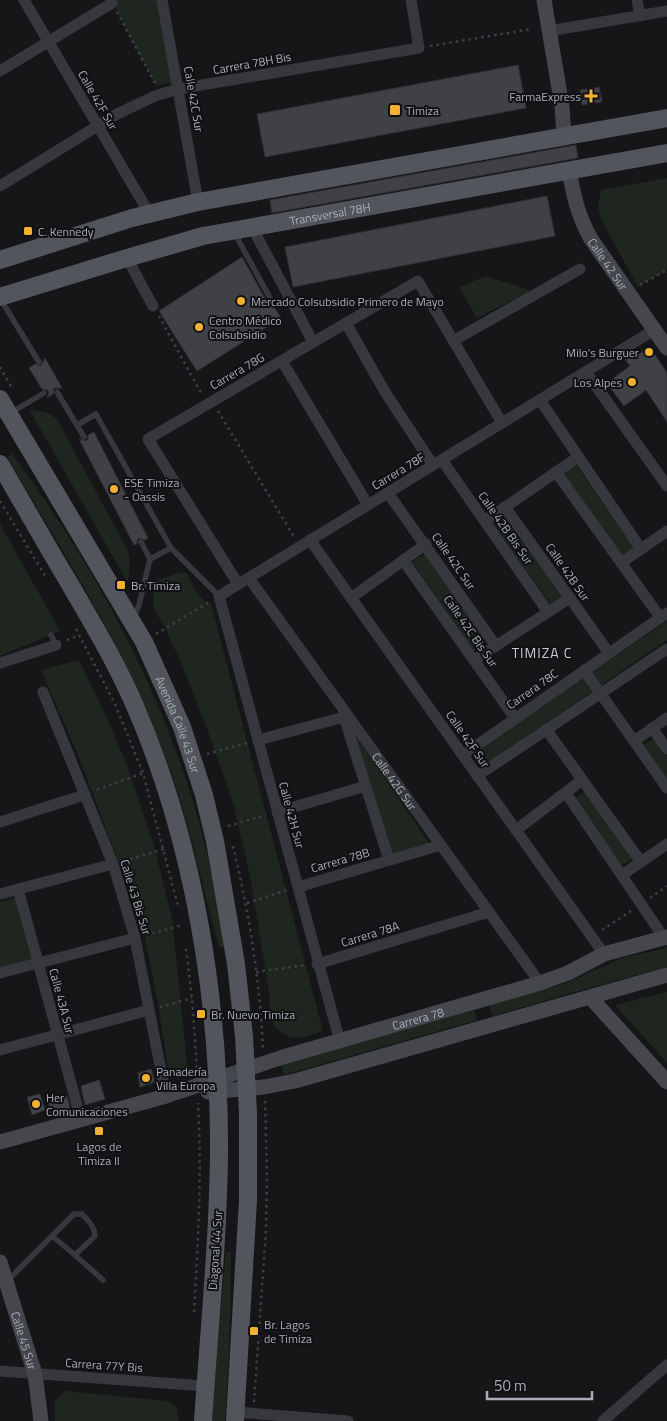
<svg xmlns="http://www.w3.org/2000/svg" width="667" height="1421" font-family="'Titillium Web',sans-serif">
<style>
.green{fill:#1e261f}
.building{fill:#404145;stroke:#303034}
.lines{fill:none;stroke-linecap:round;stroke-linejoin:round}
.path{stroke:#3d3f44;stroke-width:2.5;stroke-dasharray:2.5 4;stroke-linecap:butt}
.lane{stroke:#37383d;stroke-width:5.5}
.street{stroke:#37383d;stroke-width:11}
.secondary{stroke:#45474d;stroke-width:15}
.primary{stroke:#53555c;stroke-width:18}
.poi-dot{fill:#f2b134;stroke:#111113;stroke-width:2}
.labels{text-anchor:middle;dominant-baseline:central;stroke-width:4;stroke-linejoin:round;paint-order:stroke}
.street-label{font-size:12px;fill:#a8adb8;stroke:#111113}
.poi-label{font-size:12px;fill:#a8adb8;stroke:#111113;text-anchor:start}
.neighbourhood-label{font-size:14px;letter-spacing:1px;fill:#c9ccd4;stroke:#111113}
</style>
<rect width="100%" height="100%" fill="#161618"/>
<g class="green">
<path d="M111,0H162L177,81L156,86Z"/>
<path d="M667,178V270L638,287L601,219L598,206L601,190Z"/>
<path d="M486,276L532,291L477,318L459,287Z"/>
<path d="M29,409L48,413L57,419L128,551L130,561L128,583Z"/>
<path d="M12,454C86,554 153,673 190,792C206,842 217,894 225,947H219C203,889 191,829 171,772C132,660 67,559 7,457Z"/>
<path d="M574,462L636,551L624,560L561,471Z"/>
<path d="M503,510L565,599L553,608L490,519Z"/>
<path d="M0,524L60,631L0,656Z"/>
<path d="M425,554L487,642L474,651L412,562Z"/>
<path d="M181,572L187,573C193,586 197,598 211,604L323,1031C308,1036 292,1043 279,1030C275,1027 272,1023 271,1018C269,1012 270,1004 270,998L251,881L234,806L209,734L179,658L163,624L154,610L153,595L157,580Z"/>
<path d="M667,621V640L489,762L479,749Z"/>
<path d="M79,660L108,720L127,765L154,845L172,919L188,1072L169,1075L159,1010L143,927L80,760L41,670Z"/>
<path d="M356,737L429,843L391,855Z"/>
<path d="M654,738L667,756V783L641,747Z"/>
<path d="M585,791L633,858L620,867L572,799Z"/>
<path d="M15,898L31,960L0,968V902Z"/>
<path d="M667,948V967L585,989L493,1016L489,1005L566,983L624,957Z"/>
<path d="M667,992V1063L615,1005Z"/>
<path d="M474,1010L477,1020L284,1075L281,1065Z"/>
<path d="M226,1252H231C231,1309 229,1365 225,1421H211Z"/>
<path d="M65,1391L168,1401L176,1406L179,1421H55V1400Z"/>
</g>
<g class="building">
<path d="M518,65L526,108L265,157L257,114Z"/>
<path d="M599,87L602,102L582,105L580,90Z"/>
<path d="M576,145L578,158L272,213L270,200Z"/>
<path d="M547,196L555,236L293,287L285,247Z"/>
<path d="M242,257L266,300L271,302L281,318L197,371L159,311Z"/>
<path d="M649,346L667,373V422L646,390L624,406L607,383L630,366L625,359L637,351L639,354Z"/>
<path d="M45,358L62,388H54L53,394L47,398L49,393L48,390L42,389L29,368L35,364L41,366Z"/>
<path d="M94,432L148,538L145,540L139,538L137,540V544L134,545L79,439L86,441L88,439V435Z"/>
<path d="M151,1069L155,1082L140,1087L138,1073Z"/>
<path d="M99,1080L105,1099L85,1105L81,1086Z"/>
<path d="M40,1094L45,1110L32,1115L27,1097Z"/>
<path d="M67,1096L70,1109L51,1114L48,1100Z"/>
</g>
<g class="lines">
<g class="path">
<path d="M117,12L156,85"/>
<path d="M430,46L532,29"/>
<path d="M640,285L667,270"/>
<path d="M159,316L202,395"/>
<path d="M0,367L12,388"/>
<path d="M218,411L294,537"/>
<path d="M0,501L47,579"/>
<path d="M76,629L115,704L143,773L178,906"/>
<path d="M156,634L209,602"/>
<path d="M67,640L79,635"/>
<path d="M207,754L247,743"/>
<path d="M97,790L143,773"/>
<path d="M228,826L266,815"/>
<path d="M233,846C249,912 260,981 263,1050"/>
<path d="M124,861L164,849"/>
<path d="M650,898L667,886"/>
<path d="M247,903L287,890"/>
<path d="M602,930L631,911"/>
<path d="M146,935L183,925"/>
<path d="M186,949L192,998L197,1070"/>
<path d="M256,972L306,965"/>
<path d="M160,1007L192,998"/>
<path d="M194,1312C198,1242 202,1173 198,1103"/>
<path d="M254,1402L266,1230L267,1176L265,1101"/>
</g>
<g class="lane">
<path d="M234,232L270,298"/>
<path d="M1,300L39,362"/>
<path d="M57,392L84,437"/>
<path d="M12,412L44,393"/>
<path d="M77,425L96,414L171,548"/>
<path d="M150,559L171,548L219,596"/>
<path d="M134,617L139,605L150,559L141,542"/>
<path d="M51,635L56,645"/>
<path d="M75,1255L103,1280"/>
<path d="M8,1280L74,1214H82C87,1220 95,1226 95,1236L75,1255L52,1236"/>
</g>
<g class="street">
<path d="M24,0L149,213"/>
<path d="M162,0L198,202"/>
<path d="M637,0L640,16"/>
<path d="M549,31L667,11"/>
<path d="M0,71L112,3"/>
<path d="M0,186L117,114L155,96L178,89L419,48L411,0"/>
<path d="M252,227L313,342"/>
<path d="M127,258L153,306"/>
<path d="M346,323L385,392L433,465"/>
<path d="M453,341L580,269"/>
<path d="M282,361L368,505"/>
<path d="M586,372L667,486"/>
<path d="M540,400L641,549"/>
<path d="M442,460L548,612"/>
<path d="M556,472L660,617"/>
<path d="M388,493L496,646"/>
<path d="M505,507L609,653"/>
<path d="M485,521L578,457"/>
<path d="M310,540L604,954"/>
<path d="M403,560L515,718"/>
<path d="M621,563L667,531"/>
<path id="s1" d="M249,578L540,983"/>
<path d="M238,584L148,439L418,281L502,423"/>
<path d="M351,598L426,544"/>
<path d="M474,660L570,598"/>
<path d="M0,663L56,645"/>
<path d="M584,670L667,788"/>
<path d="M43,692L113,864L135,938L166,1096"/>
<path d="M344,717L389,860"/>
<path d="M652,728L667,749"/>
<path d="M546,729L641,862"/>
<path d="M258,740L348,716"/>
<path d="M634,741L667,718"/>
<path d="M463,755L667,613"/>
<path d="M477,776L667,649"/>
<path d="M566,793L664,938"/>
<path d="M277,812L366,786"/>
<path d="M0,822L84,795"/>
<path d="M516,830L582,780"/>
<path d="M622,875L667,844"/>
<path d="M298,887L441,845"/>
<path d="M18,889L81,1120"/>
<path d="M0,894L113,864"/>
<path d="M317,964L489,912"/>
<path d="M0,973L135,938"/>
<path d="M340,1042L219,596L654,330"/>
<path d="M0,1050L149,1010"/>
<path d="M0,1371L205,1386"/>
<path d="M236,1412L348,1421"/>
<path d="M603,1421L667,1365"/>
</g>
<g class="secondary">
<path d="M544,0L562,106L564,136"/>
<path id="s2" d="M569,171C574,197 578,216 591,239L667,348"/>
<path d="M590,997L667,1082"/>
<path d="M208,1092L264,1087L295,1081L667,975"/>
<path id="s3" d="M0,1142L166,1096L283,1057L540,983L568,973L604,954L667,937"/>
<path id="s4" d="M0,1262L35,1374L41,1421"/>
</g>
<g class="primary">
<path d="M0,260L132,218L198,202L667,118"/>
<path id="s5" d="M0,297L127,258L203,236L667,153"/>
<path id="s6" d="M0,399L144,642L182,727L204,795L215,841L236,964L244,1036L248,1114V1200L235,1421"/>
<path d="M0,464C24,505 47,546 71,586C94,626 117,664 135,706C195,844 220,1005 219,1154C218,1243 209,1332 203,1421"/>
</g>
</g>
<g class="poi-dot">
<path d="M588.5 88.5h5v5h5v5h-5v5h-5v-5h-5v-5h5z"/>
<rect x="389" y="104" width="12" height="12" rx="2.5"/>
<rect x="23" y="226" width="10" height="10" rx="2.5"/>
<circle cx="241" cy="301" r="5"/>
<circle cx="199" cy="327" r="5"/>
<circle cx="649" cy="352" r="5"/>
<circle cx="632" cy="382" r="5"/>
<circle cx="114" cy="489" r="5"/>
<rect x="116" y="580" width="10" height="10" rx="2.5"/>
<rect x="196" y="1009" width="10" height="10" rx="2.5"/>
<circle cx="146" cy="1078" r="5"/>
<circle cx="36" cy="1104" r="5"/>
<rect x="94" y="1126" width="10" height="10" rx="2.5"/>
<rect x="249" y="1326" width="10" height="10" rx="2.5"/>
</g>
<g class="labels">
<g class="street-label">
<text transform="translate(252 63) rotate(-10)">Carrera 78H Bis</text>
<text transform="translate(194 99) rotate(80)">Calle 42C Sur</text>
<text transform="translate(98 100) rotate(60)">Calle 42F Sur</text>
<text stroke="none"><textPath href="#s5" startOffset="341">Transversal 78H</textPath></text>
<text stroke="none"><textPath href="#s2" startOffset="102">Calle 42 Sur</textPath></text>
<text transform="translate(237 371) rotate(-30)">Carrera 78G</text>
<text transform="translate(398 471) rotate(-31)">Carrera 78F</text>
<text transform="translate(506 528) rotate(55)">Calle 42B Bis Sur</text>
<text transform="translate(454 561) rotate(55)">Calle 42C Sur</text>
<text transform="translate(568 572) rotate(55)">Calle 42B Sur</text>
<text transform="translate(471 631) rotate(55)">Calle 42C Bis Sur</text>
<text transform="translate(532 689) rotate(-35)">Carrera 78C</text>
<text stroke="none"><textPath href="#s6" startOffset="372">Avenida Calle 43 Sur</textPath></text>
<text transform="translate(468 739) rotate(55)">Calle 42F Sur</text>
<text stroke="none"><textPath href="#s1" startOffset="250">Calle 42G Sur</textPath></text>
<text transform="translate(292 815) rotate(75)">Calle 42H Sur</text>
<text transform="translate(340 860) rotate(-16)">Carrera 78B</text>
<text transform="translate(136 897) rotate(73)">Calle 43 Bis Sur</text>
<text transform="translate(370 934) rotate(-17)">Carrera 78A</text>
<text transform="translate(62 1001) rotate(75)">Calle 43A Sur</text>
<text stroke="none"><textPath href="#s3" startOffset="436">Carrera 78</textPath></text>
<text transform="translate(215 1250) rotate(-86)">Diagonal 44 Sur</text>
<text stroke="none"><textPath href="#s4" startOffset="82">Calle 45 Sur</textPath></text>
<text transform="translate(104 1365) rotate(4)">Carrera 77Y Bis</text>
</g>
<g class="poi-label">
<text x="581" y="96" text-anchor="end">FarmaExpress</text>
<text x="406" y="110">Timiza</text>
<text x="38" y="231">C. Kennedy</text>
<text x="251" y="301">Mercado Colsubsidio Primero de Mayo</text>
<text x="209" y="320">Centro Médico<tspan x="209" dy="14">Colsubsidio</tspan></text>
<text x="639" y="352" text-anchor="end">Milo's Burguer</text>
<text x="622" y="382" text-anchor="end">Los Alpes</text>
<text x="124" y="482">ESE Timiza<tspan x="124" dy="14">- Oassis</tspan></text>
<text x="131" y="585">Br. Timiza</text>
<text x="211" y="1014">Br. Nuevo Timiza</text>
<text x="156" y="1071">Panadería<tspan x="156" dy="14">Villa Europa</tspan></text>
<text x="46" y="1097">Her<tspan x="46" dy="14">Comunicaciones</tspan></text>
<text x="99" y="1146" text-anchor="middle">Lagos de<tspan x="99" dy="14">Timiza II</tspan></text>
<text x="264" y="1324">Br. Lagos<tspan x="264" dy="14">de Timiza</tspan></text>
</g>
<g class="neighbourhood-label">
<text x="542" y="652">TIMIZA C</text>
</g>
</g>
<path d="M487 1391v8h105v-8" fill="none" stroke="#a8adb8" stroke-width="2.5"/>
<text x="494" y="1391" font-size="15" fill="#a8adb8" stroke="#111113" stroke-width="4" paint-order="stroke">50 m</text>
</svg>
